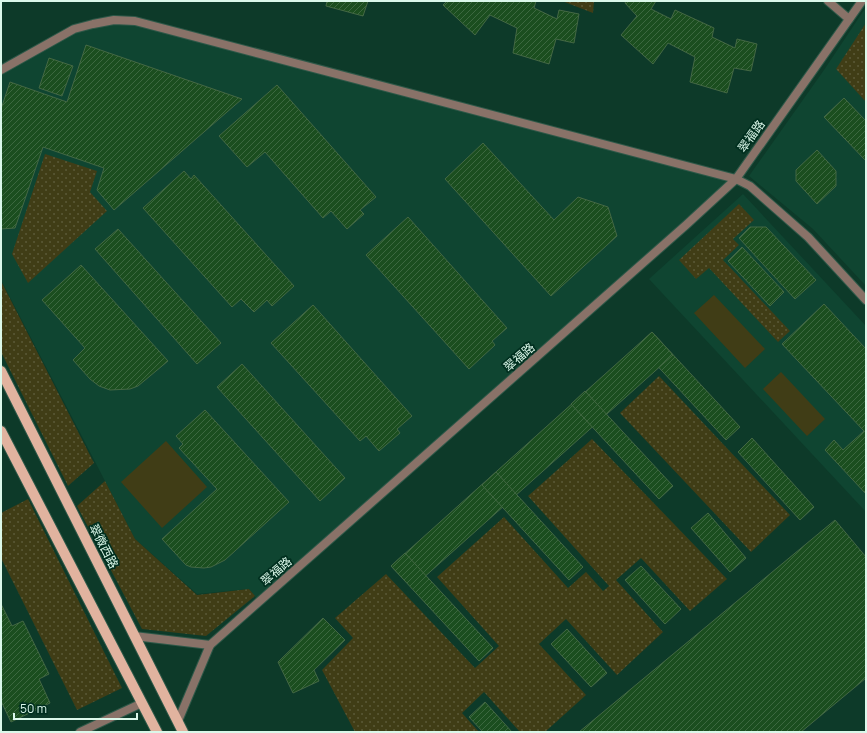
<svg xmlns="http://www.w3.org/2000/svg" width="867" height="733" font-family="Manrope,'Noto Sans SC',sans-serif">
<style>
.built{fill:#0f4531}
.grass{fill:url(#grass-dots)}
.pitch{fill:#403d16}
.building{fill:url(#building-hatch);stroke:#446844}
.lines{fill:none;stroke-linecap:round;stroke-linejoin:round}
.service-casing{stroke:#2e5848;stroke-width:10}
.minor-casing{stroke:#2e5848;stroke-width:10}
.primary-casing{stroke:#2e5848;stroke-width:12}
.service{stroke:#897268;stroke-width:8}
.minor{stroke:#897268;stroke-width:8}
.primary{stroke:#e1b39f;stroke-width:10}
.labels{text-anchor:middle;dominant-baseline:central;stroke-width:3.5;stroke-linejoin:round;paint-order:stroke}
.street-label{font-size:12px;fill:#dbf8ea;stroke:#002f1f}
</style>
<defs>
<pattern id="grass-dots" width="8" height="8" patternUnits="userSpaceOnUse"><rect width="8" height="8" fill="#403d16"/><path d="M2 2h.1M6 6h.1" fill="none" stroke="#5b5a38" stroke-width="1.8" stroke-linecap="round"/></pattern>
<pattern id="building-hatch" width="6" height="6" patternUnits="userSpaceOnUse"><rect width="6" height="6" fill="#1b4e1f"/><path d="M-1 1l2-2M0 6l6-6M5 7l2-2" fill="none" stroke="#3c6840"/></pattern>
</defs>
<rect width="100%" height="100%" fill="#0d3a29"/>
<g class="built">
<path d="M866,7V286L813,229L749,176L824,70Z"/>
<path d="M135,22L735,179L259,602L249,589L197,594L135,539L1,280V71L74,30L94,24Z"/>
<path d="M743,194L866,326V512L649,279Z"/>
</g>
<g class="grass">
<path d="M562,1H594L593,13Z"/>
<path d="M866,23V102L836,69Z"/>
<path d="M45,154L97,171L90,192L107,211L28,283L12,254Z"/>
<path d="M739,204L754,220L733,239L739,245L723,260L790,331L778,342L709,268L696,279L679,260Z"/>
<path d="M1,281L94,463L68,486L1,352Z"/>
<path d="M659,376L790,515L751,552L620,413Z"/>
<path d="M592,439L727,579L690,611L641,558L616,580L663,632L617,675L566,619L539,644L586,695L545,732H520L484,692L462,713L479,732H355L322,670L353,638L335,618L386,574L475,668L499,646L437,577L504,517L568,588L586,572L603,591L609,586L528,496Z"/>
<path d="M105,481L135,539L197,595L249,589L255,596L206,636L142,629L77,506Z"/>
<path d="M28,499L122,688L77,710L1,558V513Z"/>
</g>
<g class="pitch">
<path d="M714,295L765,349L745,368L694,313Z"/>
<path d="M781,372L825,419L807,436L763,389Z"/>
<path d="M166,441L207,487L162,528L121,482Z"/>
</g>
<g class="building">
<path d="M327,1H368L363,16L326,6Z"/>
<path d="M447,1H536L534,8L557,19L559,10L579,14L574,43L556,39L549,64L513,53L517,28L490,15L475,35L443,5Z"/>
<path d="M626,1H656L651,9L671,19L675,10L714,28L712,37L735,48L737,39L757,44L751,71L734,68L727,93L690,82L695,57L668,43L653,64L621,35L637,16L625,3Z"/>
<path d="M86,45L242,99L114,210L97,190L104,168L43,147L15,228L1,229V109L10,82L67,102Z"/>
<path d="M49,58L73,66L62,96L39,88Z"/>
<path d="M277,85L376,197L360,210L364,214L347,229L331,211L323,218L265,152L247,167L219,136Z"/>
<path d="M844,98L866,121V161L824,117Z"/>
<path d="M483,143L554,220L578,197L608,207L617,236L551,296L445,179Z"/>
<path d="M817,150L836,171V186L817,204L796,181V170Z"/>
<path d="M184,171L191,179L194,175L294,286L272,306L267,300L254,312L241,299L232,307L143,208Z"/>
<path d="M408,217L507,328L492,341L495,345L469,369L366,255Z"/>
<path d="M750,227H766L816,280L795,299L739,238Z"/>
<path d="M118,229L221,343L197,364L95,249Z"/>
<path d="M742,247L784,292L770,306L728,261Z"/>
<path d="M81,265L168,361L138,386L130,389L110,390L99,386L90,379L73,360L85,348L42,300Z"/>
<path d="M824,304L866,349V494L825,450L834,440L843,450L864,431L782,344Z"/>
<path d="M313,305L412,416L397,429L400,433L379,451L366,436L360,441L271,343Z"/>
<path d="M652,332L740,427L726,440L638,345Z"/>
<path d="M652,332L673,355L412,588L391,566Z"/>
<path d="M242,364L345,478L320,501L217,387Z"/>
<path d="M585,391L673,486L659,499L571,404Z"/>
<path d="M205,410L289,502L225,560L211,567L204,568L191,567L186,565L162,539L217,489L179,448L183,444L176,436Z"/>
<path d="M752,438L814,507L800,520L738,452Z"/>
<path d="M496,472L583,567L569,580L482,485Z"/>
<path d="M708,513L746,558L730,572L691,528Z"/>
<path d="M835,520L866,557V678L801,732H579Z"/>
<path d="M405,553L493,648L479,661L391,566Z"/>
<path d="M641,566L681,609L665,624L625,580Z"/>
<path d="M1,604L12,626L23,621L49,674L39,679L50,703L11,722L1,701Z"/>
<path d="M323,618L345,640L314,670L319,681L293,693L278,662Z"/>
<path d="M567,629L607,673L591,687L551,644Z"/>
<path d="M485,702L512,732H483L469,717Z"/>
</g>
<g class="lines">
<defs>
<path id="service" d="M828,1L849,19"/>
<g id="minor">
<path d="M1,70L74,29L93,24L114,20L135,21L736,179L750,186L808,237L866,300"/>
<path d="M134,636L210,645"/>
<path d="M178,721L210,645L686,225L736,179L862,1"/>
<path d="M80,732L142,703"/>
</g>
<g id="primary">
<path d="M1,371L183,732"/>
<path d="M1,431L157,732"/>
</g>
</defs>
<use href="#service" class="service-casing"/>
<use href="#minor" class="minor-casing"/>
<use href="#primary" class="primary-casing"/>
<use href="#service" class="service"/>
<use href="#minor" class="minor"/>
<use href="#primary" class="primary"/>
</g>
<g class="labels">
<g class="street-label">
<text transform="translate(751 136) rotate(-54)">翠福路</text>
<text transform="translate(519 357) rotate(-41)">翠福路</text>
<text transform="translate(104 546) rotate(63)">翠微西路</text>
<text transform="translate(276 571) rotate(-41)">翠福路</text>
</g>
</g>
<rect width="867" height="733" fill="none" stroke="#dbf8ea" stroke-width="4"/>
<path d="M14 713v6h123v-6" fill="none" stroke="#dbf8ea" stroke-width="2"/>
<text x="20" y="713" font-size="12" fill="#dbf8ea" stroke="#002f1f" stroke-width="3" paint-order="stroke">50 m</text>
</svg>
